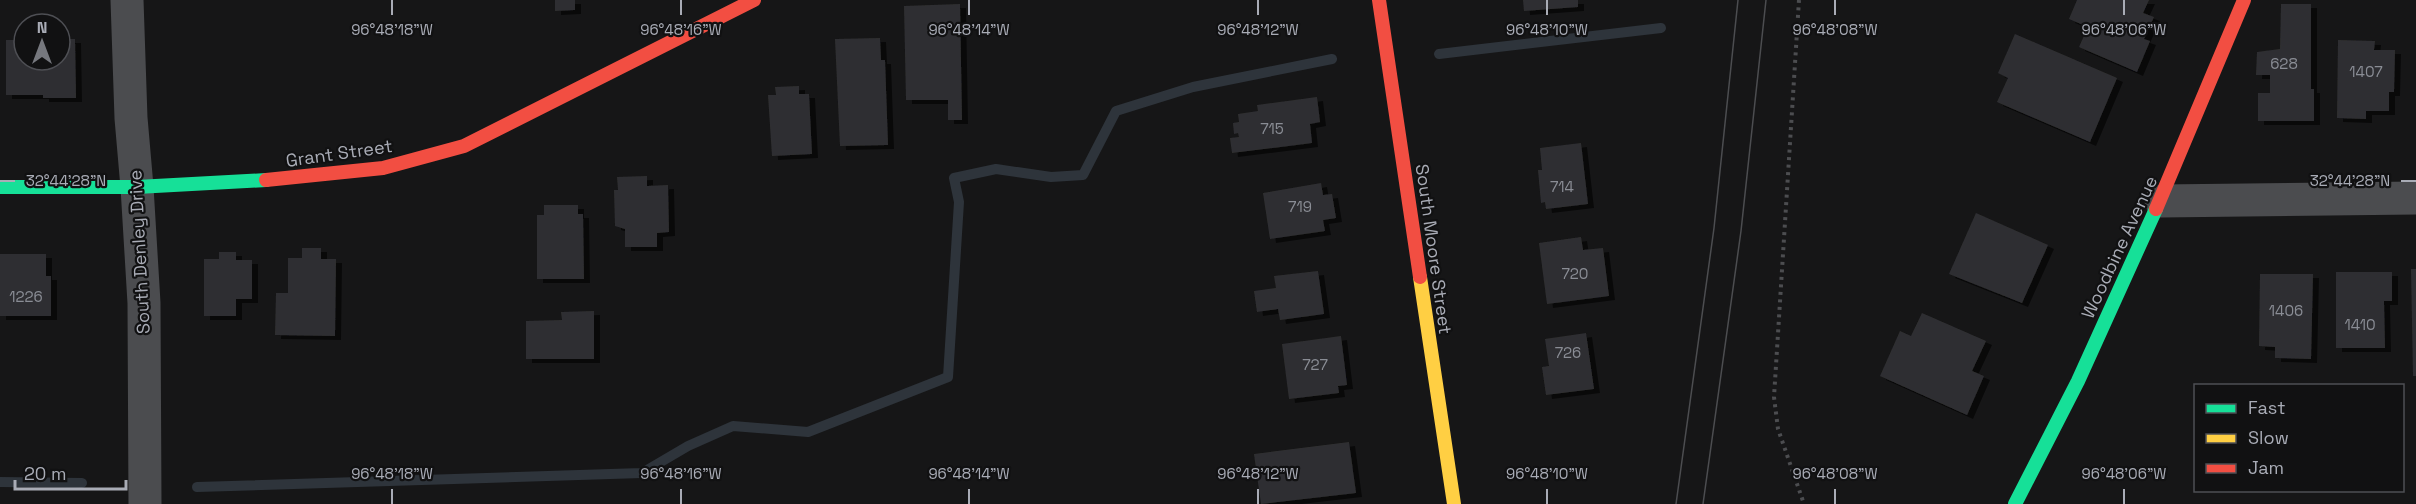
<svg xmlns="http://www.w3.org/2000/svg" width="2416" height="504" font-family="'Space Grotesk',sans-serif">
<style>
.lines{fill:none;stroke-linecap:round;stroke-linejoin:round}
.stream{stroke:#2e343b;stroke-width:10}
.building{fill:#2f2f31;filter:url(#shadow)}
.path{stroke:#4c4d50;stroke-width:4;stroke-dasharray:3 4.5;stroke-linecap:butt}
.street{stroke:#4b4c4f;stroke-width:33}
.fast{stroke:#16e098;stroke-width:14}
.slow{stroke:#ffcf43;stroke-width:14}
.jam{stroke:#f24e42;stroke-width:14}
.tram{stroke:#4c4d50;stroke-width:1.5}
.ticks{fill:none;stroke:#a9acb6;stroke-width:2}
.labels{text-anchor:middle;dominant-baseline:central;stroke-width:4.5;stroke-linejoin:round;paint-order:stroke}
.number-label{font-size:15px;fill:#8a8d95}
.street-label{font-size:18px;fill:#a9acb6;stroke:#111112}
.ticks-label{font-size:15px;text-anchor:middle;fill:#a9acb6;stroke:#111112;stroke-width:4.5;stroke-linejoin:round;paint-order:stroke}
</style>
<defs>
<filter id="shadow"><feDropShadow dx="6" dy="4" stdDeviation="0" flood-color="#0009"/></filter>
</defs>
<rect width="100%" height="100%" fill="#161617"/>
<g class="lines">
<g class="stream">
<path d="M1439,54L1661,28"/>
<path d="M0,482L82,483"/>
<path d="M197,487L642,473L688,446L733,426L808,432L948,377L959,202L954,178L996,169L1051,177L1083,175L1116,111L1193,87L1332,59"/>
</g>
</g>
<g class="building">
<path d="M555,0H575V10L555,11Z"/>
<path d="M1523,0H1578V7L1524,11Z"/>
<path d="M2077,0H2149L2143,13L2154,17L2144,39L2150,41L2137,72L2079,47L2088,27L2069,19Z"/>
<path d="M960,4L962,120H948V100H906L904,6Z"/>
<path d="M2281,4H2311V89H2314V121H2258V93H2270V75H2256L2257,52L2280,49Z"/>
<path d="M2015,34L2117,78L2090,142L1997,102L2008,78L1998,73Z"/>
<path d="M880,38L881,60H885L888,145L840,146L835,39Z"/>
<path d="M60,39H75L76,98H43V95H6V40H24V60H60Z"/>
<path d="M2338,40L2375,41L2374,50H2395L2394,92H2389V111H2366V119L2337,118Z"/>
<path d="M799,86V94H809L812,154L772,156L768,95H776L775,87Z"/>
<path d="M1317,97L1320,122L1310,124L1312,143L1232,153L1230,138L1239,137L1238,133L1234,134L1233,123L1239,122L1238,114L1258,111L1257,105Z"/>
<path d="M1581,143L1588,204L1546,209L1545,202L1541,203L1538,170H1542L1540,148Z"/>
<path d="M647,176V186L668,185L669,232L657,233V247H625V229L615,226L614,190H618L617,177Z"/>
<path d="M1321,183L1323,195L1332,194L1336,218L1323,220L1325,231L1270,239L1263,193Z"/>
<path d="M544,205H578V214H583L584,279H537V215H544Z"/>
<path d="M1976,213L2048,245L2022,303L1949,274Z"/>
<path d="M1581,237L1583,250L1603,248L1609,296L1547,304L1539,243Z"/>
<path d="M302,248H321V259H336L335,336L275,335L276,293H288V258H302Z"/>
<path d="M219,252H236V260H252V299H236V316H204V259H219Z"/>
<path d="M0,254H46V276H51V316H0Z"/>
<path d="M2411,269H2416V376H2413Z"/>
<path d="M1318,271L1324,314L1280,320L1278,309L1257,312L1254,291L1276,288L1274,276Z"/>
<path d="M2336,272H2392V301H2384L2385,348H2336Z"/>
<path d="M2260,274H2313L2311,359L2275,358V347L2259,346Z"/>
<path d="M594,311V359H526V321L562,320L561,312Z"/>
<path d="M1922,313L1986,341L1972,371L1984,376L1967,415L1880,376L1900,331L1911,336Z"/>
<path d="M1586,333L1594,389L1546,395L1542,367L1549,366L1545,339Z"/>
<path d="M1341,336L1347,385L1338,386L1339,393L1289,399L1282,344Z"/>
<path d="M1349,442L1356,493L1261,504L1254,454Z"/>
</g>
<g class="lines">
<path class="path" d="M1799,0L1774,397L1778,429L1804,504"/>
<g class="street">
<path d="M127,0L131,118L137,187L144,303L145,504"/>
<path d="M2161,201L2416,198"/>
</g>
<g class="fast">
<path d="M0,187H137L266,180"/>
<path d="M2015,504L2078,381L2156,209"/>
</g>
<path class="slow" d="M1420,277L1454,504"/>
<g class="jam">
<path d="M1379,0L1420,277"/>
<path d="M266,180L383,168L464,146L754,0"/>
<path d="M2156,209L2244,0"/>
</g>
<g class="tram">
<path d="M1676,504L1714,228L1738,0"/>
<path d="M1703,504L1741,231L1766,0"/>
</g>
</g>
<path class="ticks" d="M392,0V15M681,0V15M969,0V15M1258,0V15M1547,0V15M1835,0V15M2124,0V15M0,181H15M2401,181H2416M392,489V504M681,489V504M969,489V504M1258,489V504M1547,489V504M1835,489V504M2124,489V504"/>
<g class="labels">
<g class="number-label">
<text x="2284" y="63">628</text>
<text x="2366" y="71">1407</text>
<text x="1272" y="128">715</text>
<text x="1562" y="186">714</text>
<text x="1300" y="206">719</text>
<text x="1575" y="273">720</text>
<text x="26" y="296">1226</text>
<text x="2286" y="310">1406</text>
<text x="2360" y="324">1410</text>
<text x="1568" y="352">726</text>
<text x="1315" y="364">727</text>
</g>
<g class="street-label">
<text transform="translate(339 153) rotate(-8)">Grant Street</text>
<text transform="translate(2119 247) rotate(-65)">Woodbine Avenue</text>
<text transform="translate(1434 249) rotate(82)">South Moore Street</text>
<text transform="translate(139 252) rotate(-93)">South Denley Drive</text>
</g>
</g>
<g class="ticks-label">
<text x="392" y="35">96°48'18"W</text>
<text x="681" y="35">96°48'16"W</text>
<text x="969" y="35">96°48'14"W</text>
<text x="1258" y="35">96°48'12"W</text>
<text x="1547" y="35">96°48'10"W</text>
<text x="1835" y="35">96°48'08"W</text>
<text x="2124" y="35">96°48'06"W</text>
<text x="66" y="186">32°44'28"N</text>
<text x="2350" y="186">32°44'28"N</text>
<text x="392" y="479">96°48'18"W</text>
<text x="681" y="479">96°48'16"W</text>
<text x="969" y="479">96°48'14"W</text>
<text x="1258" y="479">96°48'12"W</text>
<text x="1547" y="479">96°48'10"W</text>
<text x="1835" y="479">96°48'08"W</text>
<text x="2124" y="479">96°48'06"W</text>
</g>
<rect x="2194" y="384" width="210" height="108" fill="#111112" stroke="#4e4f54" stroke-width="1.5"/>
<rect x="2206" y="404" width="30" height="9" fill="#16e098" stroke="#4e4f54" stroke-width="1.5"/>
<text x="2248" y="414" font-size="18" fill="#a9acb6">Fast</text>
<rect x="2206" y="434" width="30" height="9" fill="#ffcf43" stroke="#4e4f54" stroke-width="1.5"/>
<text x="2248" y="444" font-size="18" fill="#a9acb6">Slow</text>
<rect x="2206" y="464" width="30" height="9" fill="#f24e42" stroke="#4e4f54" stroke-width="1.5"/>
<text x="2248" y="474" font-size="18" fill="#a9acb6">Jam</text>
<g transform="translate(42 42)"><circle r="28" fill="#111112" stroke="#4e4f54" stroke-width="1.5"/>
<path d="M0-4.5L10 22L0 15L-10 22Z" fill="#76787e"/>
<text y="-9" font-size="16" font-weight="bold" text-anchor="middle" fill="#a9acb6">N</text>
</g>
<path d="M15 480v9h111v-9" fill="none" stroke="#a9acb6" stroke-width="3"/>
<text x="24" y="480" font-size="18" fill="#a9acb6" stroke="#111112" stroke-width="4.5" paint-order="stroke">20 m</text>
</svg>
